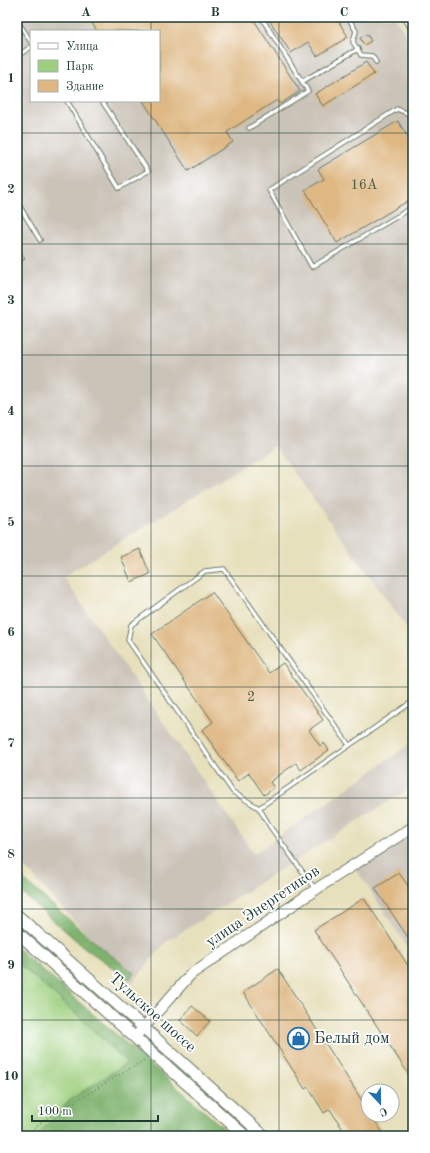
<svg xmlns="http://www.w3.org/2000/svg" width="430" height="1153" font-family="'Old Standard TT',serif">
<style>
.industrial{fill:#cac3b8;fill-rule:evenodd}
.green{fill:#9ecf7e;stroke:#5e8659}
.forest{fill:#7eb26d;stroke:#4e7850}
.building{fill:#deb782}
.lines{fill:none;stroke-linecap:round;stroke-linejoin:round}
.lane-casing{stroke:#657664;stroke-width:5.5}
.street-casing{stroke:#657664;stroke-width:9}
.secondary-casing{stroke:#657664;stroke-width:12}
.primary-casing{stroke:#657664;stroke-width:13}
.path{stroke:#657664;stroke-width:1.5;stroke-dasharray:1 3;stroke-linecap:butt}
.lane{stroke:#fff;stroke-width:3.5}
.street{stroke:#fff;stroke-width:7}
.secondary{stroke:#fff;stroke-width:10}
.primary{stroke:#fff;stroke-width:11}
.grid{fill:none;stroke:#1f3d34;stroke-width:1;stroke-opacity:0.55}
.labels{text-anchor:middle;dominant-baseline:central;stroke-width:3.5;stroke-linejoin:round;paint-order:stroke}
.number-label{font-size:14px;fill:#4f5c48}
.street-label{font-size:16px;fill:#1f3d34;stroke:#fff}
.poi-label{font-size:16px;fill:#1f3d34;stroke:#fff;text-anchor:start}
.neatline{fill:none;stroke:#1f3d34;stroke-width:1.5}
.grid-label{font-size:13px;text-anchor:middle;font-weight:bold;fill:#1f3d34}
</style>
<rect width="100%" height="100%" fill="#fff"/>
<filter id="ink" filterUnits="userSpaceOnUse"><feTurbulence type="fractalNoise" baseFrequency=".025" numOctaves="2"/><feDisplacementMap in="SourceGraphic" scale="8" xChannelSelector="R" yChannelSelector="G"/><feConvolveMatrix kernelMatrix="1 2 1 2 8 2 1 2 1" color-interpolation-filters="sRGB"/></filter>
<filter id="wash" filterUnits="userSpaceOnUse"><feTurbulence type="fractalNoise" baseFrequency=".012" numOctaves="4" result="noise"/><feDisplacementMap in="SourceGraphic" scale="16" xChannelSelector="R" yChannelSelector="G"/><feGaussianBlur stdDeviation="0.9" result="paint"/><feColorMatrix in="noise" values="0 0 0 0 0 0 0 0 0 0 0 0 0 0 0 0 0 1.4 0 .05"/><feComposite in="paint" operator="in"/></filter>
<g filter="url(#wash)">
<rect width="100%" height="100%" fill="#e7e0bc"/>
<g class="industrial">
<path d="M17,17H395L413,46V636L275,446L63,577L254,854L413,742V786L166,942L132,983L17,859ZM31,31H159V101H31Z"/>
<path d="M413,832V956L363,879L355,870Z"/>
</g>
<path class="green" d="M17,962L86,1023L128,1063L71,1099L37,1136H17Z"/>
<g class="forest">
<path d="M17,874L98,945L134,973L129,979L85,948L17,889Z"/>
<path d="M17,948L229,1133L231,1136H37L71,1099L127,1063L86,1023L17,962Z"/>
</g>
<g id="blocks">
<g class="building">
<path d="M88,17H252L300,91L280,104L277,100L227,132L233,142L188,171L143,101H159V31H97Z"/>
<path d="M267,17H336L348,37L317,56L308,42L291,53Z"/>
<path d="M367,34L371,41L364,45L360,38Z"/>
<path d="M366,62L374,74L323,106L315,94Z"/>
<path d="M398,121L413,146V198L337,243L305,190L324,179L318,169Z"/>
<path d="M17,246L25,259L17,264Z"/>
<path d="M140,549L150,574L131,582L121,557Z"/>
<path d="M212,592L269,673L283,663L323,720L309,730L320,746L324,743L329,750L301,770L296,763L270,782L274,788L264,795L249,773L238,781L202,730L213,722L152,634Z"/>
<path d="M399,873L413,893V945L375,888Z"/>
<path d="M364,898L413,973V1081L314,930Z"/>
<path d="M278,969L368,1110V1115H371L385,1136H347L330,1109L324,1113L308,1087L305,1089L243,992Z"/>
<path d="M192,1006L210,1021L197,1036L180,1020Z"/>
</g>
</g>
</g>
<g filter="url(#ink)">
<use href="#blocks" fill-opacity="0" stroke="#657664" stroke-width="1"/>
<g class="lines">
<defs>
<g id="lane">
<path d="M348,17L356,31L353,42L361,55L372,56L376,62"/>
<path d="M17,20L31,42"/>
<path d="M17,56L31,47"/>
<path d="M303,81L358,49"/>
<path d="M67,101L119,188L148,171L102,101"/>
<path d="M413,121L409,114L397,109L269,190L312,267L413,207"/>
<path d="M249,128L308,91L261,17"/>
<path d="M17,202L40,240"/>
<path d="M349,745L224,569L205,571L131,625L128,640L233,792L259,808L409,704L413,709"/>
<path d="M259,808L271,828L315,889"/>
</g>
<path id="street" d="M406,17L413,29"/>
<path id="secondary" d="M135,1037L191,974L324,884L413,827"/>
<g id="primary">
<path d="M17,915L143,1027L264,1136"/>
<path d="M17,932L245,1136"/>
</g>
</defs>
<use href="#lane" class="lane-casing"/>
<use href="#street" class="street-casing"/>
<use href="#secondary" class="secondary-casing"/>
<use href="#primary" class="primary-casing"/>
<path class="path" d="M25,1136L47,1118L146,1059"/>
<use href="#lane" class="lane"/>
<use href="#street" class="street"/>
<use href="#secondary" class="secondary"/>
<use href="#primary" class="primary"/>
</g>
</g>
<path class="grid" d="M151,17V31M279,17V1136M151,101V1136M17,133H413M17,244H413M17,355H413M17,466H413M17,576H413M17,687H413M17,798H413M17,909H413M17,1020H413"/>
<defs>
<symbol id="shop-ring" viewBox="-11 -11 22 22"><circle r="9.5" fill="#fff" stroke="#1f6fb2" stroke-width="1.5"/><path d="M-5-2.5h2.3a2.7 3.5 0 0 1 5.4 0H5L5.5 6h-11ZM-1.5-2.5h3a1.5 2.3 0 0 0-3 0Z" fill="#1f6fb2"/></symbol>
</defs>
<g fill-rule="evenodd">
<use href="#shop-ring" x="286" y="1026" width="25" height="25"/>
</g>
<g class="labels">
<g class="number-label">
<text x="364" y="185">16А</text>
<text x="251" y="697">2</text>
</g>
<g class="street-label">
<text transform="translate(263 907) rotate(-34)">улица Энергетиков</text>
<text transform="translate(152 1013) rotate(42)">Тульское шоссе</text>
</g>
<g class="poi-label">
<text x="314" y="1039">Белый дом</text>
</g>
</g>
<rect width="430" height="1153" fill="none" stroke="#fff" stroke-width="44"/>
<rect x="30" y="30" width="130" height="72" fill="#ffffff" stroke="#a5b1ae"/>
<rect x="38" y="43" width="20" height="6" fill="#ffffff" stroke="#a5b1ae"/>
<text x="66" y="50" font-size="12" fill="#1f3d34">Улица</text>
<rect x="38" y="60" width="20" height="12" fill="#9ecf7e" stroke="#a5b1ae"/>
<text x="66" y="70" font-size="12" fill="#1f3d34">Парк</text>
<rect x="38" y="80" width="20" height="12" fill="#deb782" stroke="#a5b1ae"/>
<text x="66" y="90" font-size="12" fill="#1f3d34">Здание</text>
<g transform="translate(380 1103) rotate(158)"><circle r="19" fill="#ffffff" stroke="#a5b1ae"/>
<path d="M0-3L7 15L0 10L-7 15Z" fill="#1f6fb2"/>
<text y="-6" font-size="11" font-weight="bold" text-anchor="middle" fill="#1f3d34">С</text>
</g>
<path d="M32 1115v6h126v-6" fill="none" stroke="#1f3d34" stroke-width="2"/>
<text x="38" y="1115" font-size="12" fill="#1f3d34" stroke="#ffffff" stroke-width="3" paint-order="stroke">100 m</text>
<rect x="22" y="22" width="386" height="1109" class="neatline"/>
<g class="grid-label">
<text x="86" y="16">A</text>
<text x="215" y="16">B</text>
<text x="344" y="16">C</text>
<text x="11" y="82">1</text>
<text x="11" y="193">2</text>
<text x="11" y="304">3</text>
<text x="11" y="415">4</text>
<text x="11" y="526">5</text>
<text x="11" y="636">6</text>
<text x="11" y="747">7</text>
<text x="11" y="858">8</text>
<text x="11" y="969">9</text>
<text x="11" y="1080">10</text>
</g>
</svg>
